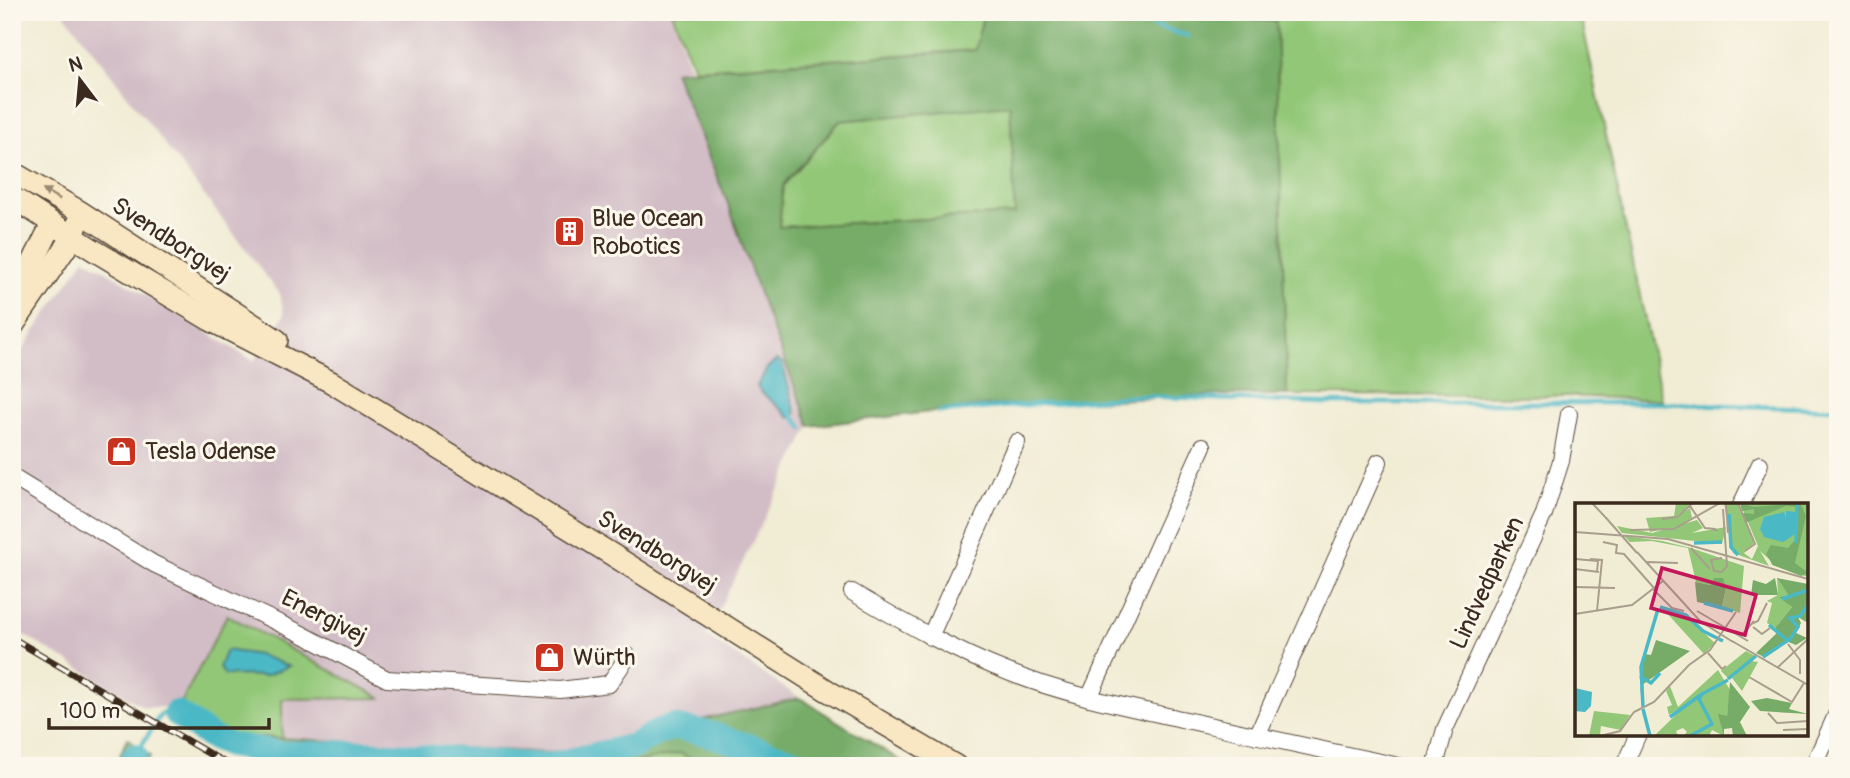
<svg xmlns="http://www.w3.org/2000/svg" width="1850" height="778" font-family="Pangolin,sans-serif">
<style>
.industrial{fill:#d2bdc6}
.green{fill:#93c778;stroke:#67784b;stroke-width:2}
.forest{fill:#76ac68;stroke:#586b43;stroke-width:2;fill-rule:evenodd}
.water{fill:#4bb8c6;stroke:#437172;stroke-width:2}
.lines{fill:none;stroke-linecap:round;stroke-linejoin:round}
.stream{stroke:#4bb8c6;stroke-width:4.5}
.river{stroke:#4bb8c6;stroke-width:26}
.street-casing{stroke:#564739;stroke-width:18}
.secondary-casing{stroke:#564739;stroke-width:24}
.street{stroke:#fff;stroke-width:16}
.secondary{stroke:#f9e7c3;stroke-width:21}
.rail-casing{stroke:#3b2a1e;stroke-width:7}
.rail{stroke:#fbf7ec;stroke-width:4.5;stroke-dasharray:13;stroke-linecap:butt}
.oneway{fill:#9a8870}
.labels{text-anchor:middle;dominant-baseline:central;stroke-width:6;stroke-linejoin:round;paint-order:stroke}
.poi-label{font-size:24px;fill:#3b2a1e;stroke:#fbf7ec;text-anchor:start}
.street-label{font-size:24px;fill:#3b2a1e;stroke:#fbf7ec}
.inset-river{fill:none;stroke:#4bb8c6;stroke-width:3.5}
.inset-road{fill:none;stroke:#a89e8b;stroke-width:2}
.view{fill:#c2185b;fill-opacity:0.15;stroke:#c2185b;stroke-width:3.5}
.inset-edge{fill:none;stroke:#3b2a1e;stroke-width:3.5}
</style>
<rect width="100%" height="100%" fill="#fbf7ec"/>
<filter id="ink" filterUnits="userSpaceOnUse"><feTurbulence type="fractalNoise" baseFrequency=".0143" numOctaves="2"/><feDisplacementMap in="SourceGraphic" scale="14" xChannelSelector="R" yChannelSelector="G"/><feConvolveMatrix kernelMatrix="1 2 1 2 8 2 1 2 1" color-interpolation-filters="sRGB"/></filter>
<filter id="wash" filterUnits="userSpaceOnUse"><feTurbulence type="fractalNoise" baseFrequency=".00686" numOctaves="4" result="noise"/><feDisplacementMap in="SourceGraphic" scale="28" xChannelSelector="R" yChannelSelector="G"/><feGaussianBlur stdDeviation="1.57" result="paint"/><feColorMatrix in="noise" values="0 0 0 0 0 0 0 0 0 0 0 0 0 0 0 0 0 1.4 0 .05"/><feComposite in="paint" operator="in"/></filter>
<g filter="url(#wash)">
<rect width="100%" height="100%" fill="#f1ecd4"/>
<path class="industrial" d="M63,12H671L810,426L706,636L800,698L551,753L240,736L179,708L144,707L12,628V365L85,258L254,361L284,315L280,294Z"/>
<g class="green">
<path d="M672,12H984L975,50L694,69Z"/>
<path d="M1193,12H1580L1662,400L1564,396L1287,395L1276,22L1195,18Z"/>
<path d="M1010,104L1016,214L779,227L783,186L840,121Z"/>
<path d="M227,615L382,698L282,699V754L229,745L212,738L176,713Z"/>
<path d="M680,753L705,766H619Z"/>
</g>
<g class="forest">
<path d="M984,12H1193L1195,18L1276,21L1287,395H1221L982,406L810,426L762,302L729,206L674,71L975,50ZM1010,105L1015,214L779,227L783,185L840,121Z"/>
<path d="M800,698L909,766H705L680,753L619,766H281L240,736L551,753Z"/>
<path d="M127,738L150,756L144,766H116Z"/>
</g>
<g class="water">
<path d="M777,360L782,363L796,413L791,418L760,391L757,386L768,367Z"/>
<path d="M226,650L259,655L289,666L265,676L225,675L219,667Z"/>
</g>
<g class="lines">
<g class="stream">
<path d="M1134,12L1154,26L1188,36"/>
<path d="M939,412L1137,396L1323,403H1659L1838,409"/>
<path d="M793,416L803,428"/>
<path d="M135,756L161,714L171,710L176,713"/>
</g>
<g class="river">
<path d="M176,713L212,738L229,745L282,754L362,753L545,766"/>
<path d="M130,766L135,756"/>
<path d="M550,766L634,746L652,735L673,727L706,733L810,766"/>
</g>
</g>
</g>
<g filter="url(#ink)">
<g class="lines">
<defs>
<g id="street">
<path d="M12,477L154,564L298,632L387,679L560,690L609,684L628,656"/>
<path d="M1741,505L1760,464"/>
<path d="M852,592C903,622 952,650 1008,672C1063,694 1123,706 1181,719C1254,735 1326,751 1399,766"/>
<path d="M930,637L1017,442"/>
<path d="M1089,698L1203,446"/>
<path d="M1257,736L1379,462"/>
<path d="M1435,766L1445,729L1544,514L1561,461L1569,414"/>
<path d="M1624,766L1638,734"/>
<path d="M1813,766L1838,711"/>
</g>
<g id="secondary">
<path d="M12,172L79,211L277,340"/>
<path d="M12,197L92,249L210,320L331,382L611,554L828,691L956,766"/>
<path d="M12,304L52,224"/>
<path d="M12,327L73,237L77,225"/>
</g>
</defs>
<use href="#street" class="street-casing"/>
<use href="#secondary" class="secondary-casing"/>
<use href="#street" class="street"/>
<use href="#secondary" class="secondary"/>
<defs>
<path id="rail" d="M12,638L230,766"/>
</defs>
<use href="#rail" class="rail-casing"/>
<use href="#rail" class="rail"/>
</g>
<defs><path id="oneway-solid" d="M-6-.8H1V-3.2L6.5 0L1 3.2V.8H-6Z" transform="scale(1.75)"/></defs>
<use class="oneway" href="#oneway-solid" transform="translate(51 194) rotate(-150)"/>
</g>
<defs>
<symbol id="building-square" viewBox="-11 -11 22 22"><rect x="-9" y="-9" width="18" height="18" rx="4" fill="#c8321e" stroke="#fbf7ec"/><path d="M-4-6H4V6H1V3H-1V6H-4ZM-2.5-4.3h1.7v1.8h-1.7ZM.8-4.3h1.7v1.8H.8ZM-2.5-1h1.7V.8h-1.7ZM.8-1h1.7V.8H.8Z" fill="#fff"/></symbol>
<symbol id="shop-square" viewBox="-11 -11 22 22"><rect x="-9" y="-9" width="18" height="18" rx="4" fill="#c8321e" stroke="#fbf7ec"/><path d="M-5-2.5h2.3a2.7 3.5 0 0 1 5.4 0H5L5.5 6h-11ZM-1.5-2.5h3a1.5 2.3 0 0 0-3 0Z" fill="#fff"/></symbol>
</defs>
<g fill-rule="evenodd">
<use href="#building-square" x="552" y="214" width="35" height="35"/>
<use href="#shop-square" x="104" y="434" width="35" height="35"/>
<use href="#shop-square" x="532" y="640" width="35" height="35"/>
</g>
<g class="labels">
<g class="poi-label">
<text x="592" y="218">Blue Ocean<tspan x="592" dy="28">Robotics</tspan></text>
<text x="145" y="451">Tesla Odense</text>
<text x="573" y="657">Würth</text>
</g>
<g class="street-label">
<text transform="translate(171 240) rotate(33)">Svendborgvej</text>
<text transform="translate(657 552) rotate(32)">Svendborgvej</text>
<text transform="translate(1487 583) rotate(-65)">Lindvedparken</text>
<text transform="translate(324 617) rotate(27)">Energivej</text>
</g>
</g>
<g transform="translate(1575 503)">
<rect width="233" height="233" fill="#f1ecd4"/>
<path d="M101,0H117L98,16L115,5L117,15L104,23L75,29L71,15L99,13ZM149,0H163L179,40L169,50L177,56L183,43L165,0H233V74L197,62L195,57L185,48L194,63L158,50ZM122,17L128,25L117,30L151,24L147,41L47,30L42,23L77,30ZM49,33L87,38L116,45L169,63L165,110L147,104L151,85L121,79L113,45L77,38L55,39ZM202,75L215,94L208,95L217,104L200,125L192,120L197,100L192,98L203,92ZM90,108L110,113L140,140L129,151ZM171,148L180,153L153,175L146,168ZM176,158L183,159L167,188L157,175ZM143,167L155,187L152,213L147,216L149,233L137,227L134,233H108L112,229L108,225L101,228L103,233H79L112,201L94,212L92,204L97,202L91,188L95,183L103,204ZM19,208L55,212L46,227L26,223L25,232L14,233Z" fill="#93c778"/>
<path d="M165,0L179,4L225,0L231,13L220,60L231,68L233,51V70L226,73L198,62L191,51L196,42L213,45L221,36L222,4L211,3L170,20L167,10L179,11V6L167,8ZM139,75H148L151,85L147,104L122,99L120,79L136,82ZM200,75L203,92H176L178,77L191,81ZM202,75L233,81V120L223,114L226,120L221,130L232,135L221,142L211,138L189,154L181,150L203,129L200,125L217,104L204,94L214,93ZM81,137L115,148L67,182L65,191L69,151L76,152ZM155,179L175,204L165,219L172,233H158L157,225L149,226V233L143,211L152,213ZM192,195L217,200L214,206L233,211L185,208L176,198Z" fill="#76ac68"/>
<path d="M211,8L222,9L220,31L208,39L189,34L185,26L189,14L209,9L211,15ZM0,185L17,189L16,203L10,209L0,208Z" fill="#4bb8c6"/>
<path class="inset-river" d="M154,11L156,44L163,52M119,40L147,39M221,40L222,0M207,96L233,87M129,100L158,108M85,104L111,112L128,128L148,138M194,122L212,137M188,154L215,136L223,124L215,115L225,113L233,102M65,173L76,180L85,170M153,176L181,153M68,204L66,164L83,106M68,206L75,233M95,214L127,191M115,233L137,221L124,196L127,191L153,177"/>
<path class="inset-road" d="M17,0L33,17M151,0L153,30M163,0L180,41L170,48M115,3L130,25L140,26L141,27L137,26M32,16L62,50M87,16L102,14L118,0M55,27L99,26L145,0M0,29L93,36L233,76M28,39L42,42L41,50L49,51L79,85M116,45L135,66M62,49L125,118L158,139M147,55L136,57L139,68L147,69L152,63L148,6M0,56L23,58L22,69M15,56L27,57L22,108M72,59L103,60M0,66L24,69M0,84L40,85M78,86L97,105L109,108M122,108L173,138M0,111L57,102L88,78M176,121L183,118L192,100M178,124L187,131L195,125M165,134L179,118M157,138L233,182M213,141L225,157V171M133,150L147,166L151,163M203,164L233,136M174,174L217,199L229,180M193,210L202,220L233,218M208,227L233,226M25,233L45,228L59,209L79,199L114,162L135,147L161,109"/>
<path class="view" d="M87,65L181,92L170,132L76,105Z"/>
<rect width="233" height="233" class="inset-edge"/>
</g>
<rect width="1850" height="778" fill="none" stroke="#fbf7ec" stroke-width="42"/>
<g transform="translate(80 80) rotate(344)" stroke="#fbf7ec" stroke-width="5" paint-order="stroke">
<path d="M0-5L12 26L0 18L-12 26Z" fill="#3b2a1e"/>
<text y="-10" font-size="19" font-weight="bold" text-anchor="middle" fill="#3b2a1e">N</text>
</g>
<path d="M49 718v10h220v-10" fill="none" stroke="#3b2a1e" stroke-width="3.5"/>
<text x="60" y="718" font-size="21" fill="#3b2a1e" stroke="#fbf7ec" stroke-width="5" paint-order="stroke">100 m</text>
</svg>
